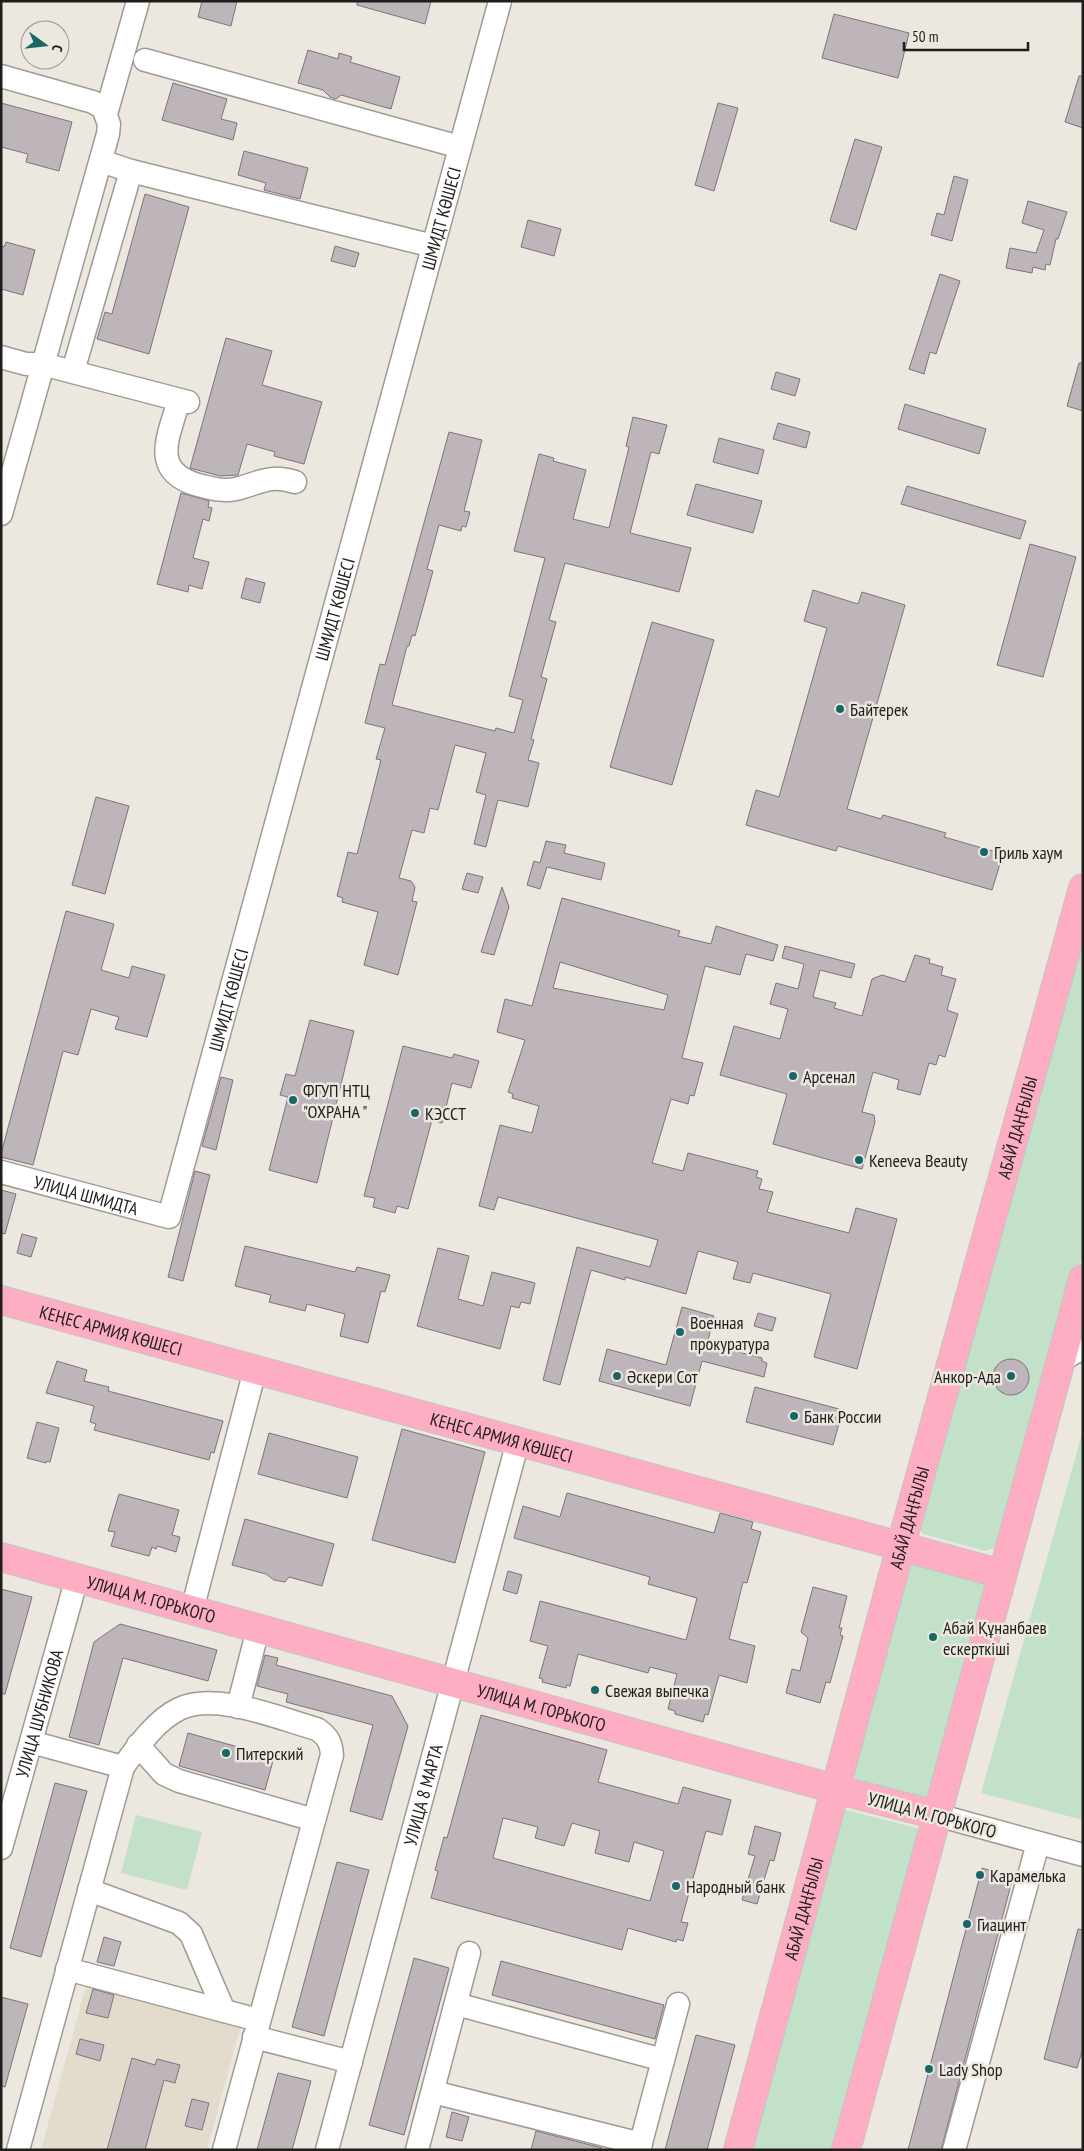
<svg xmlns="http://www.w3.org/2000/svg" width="1084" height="2151" font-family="'PT Sans Narrow',sans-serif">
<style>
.built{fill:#e3dbcc}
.green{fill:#c2e1c8}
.building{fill:#bdb5ba;stroke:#7c7479;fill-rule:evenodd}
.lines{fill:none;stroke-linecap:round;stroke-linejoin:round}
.minor-casing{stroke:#9f9b94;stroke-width:25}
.major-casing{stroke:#c5c4c4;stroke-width:30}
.minor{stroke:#fff;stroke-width:22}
.major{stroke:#fdaec2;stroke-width:28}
.poi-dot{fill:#186666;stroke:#ece7df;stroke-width:2}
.labels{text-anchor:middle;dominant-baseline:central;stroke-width:5;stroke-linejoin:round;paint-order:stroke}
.street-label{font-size:18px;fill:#1f1e1b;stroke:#ece7df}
.poi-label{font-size:18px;fill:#1f1e1b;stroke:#ece7df;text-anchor:start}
</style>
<rect width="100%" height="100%" fill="#ece7df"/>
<path class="built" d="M88,1979L242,2021L207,2150H41Z"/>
<g class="green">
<path d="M1083,913V1254L1003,1539L997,1547L985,1551L923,1534L919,1530Z"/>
<path d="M1083,1430V1820L981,1793Z"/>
<path d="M914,1561L986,1582L988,1587L929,1797L923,1800L860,1784L851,1771L908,1565Z"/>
<path d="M847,1810L920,1829L838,2150H746L843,1811Z"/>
<path d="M136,1815L202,1832L187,1890L121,1873Z"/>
</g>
<g class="building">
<path d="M202,1H237L231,26L198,17Z"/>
<path d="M357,1H431L425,24L357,5Z"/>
<path d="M834,14L909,33L898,78L822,58Z"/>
<path d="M308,50L338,59L339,53L352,57L350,62L400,77L391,109L341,95L336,99L330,97L323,90L298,83Z"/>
<path d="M1079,76H1083V128L1065,122Z"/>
<path d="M173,83L227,99L221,119L237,123L233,140L162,120Z"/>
<path d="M1,103L72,122L59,171L26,162L28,154L1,147Z"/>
<path d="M718,103L738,108L714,191L695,185Z"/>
<path d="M855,139L882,147L856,230L830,221Z"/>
<path d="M244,151L308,168L300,199L264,190L266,183L238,175Z"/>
<path d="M954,176L968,180L952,241L931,235L937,213L944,215Z"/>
<path d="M145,194L189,207L149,354L97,339L105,312L112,314Z"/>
<path d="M1028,201L1067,212L1058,239H1056L1050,265L1046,264L1045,270L1033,267L1032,273L1006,268L1010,248L1036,253L1044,230L1022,223Z"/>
<path d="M528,220L561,229L554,256L521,247Z"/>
<path d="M6,242L35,250L23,295L1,289V246L4,247Z"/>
<path d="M335,246L359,253L355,267L331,261Z"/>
<path d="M940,274L960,281L936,354L930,352L924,374L909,369Z"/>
<path d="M226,338L272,351L262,385L322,402L304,464L274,456L275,452L247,444L238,475L220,476L190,468Z"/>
<path d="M1079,363H1083V411L1067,406Z"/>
<path d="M776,372L800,379L795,396L771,389Z"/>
<path d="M905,404L986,429L979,454L898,429Z"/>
<path d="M633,417L667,425L659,454L651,452L630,533L691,548L679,592L565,563L549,620L556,622L541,677L547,679L531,739L534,740L528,760L539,763L528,807L498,800L486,847L474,844L486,795L476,792L486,753L455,745L438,810L430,808L424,833L412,830L399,878L411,881L415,887L412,901L417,902L398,975L364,965L378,912L342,902L343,898L337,896L348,852L357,854L381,760L376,759L385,728L365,723L380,664L385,665L449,432L482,440L464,511L470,512L466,527L462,526L461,531L439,525L427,569L433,571L415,636L412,635L409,646H407L392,705L495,731L496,728L514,733L523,700L509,696L545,558L514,551L539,454L554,458L553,461L586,470L573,519L609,528L629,447L626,446Z"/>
<path d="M778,423L810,432L806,448L773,439Z"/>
<path d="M719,438L764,450L758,474L713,462Z"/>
<path d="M696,484L762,501L753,533L687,515Z"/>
<path d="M907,486L1026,521L1020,539L901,504Z"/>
<path d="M181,493L209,501L208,507L212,508L209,521L203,519L193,558L209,562L202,589L189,585L188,592L157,584Z"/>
<path d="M1030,544L1076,557L1043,677L997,665Z"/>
<path d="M246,578L265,583L260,603L241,598Z"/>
<path d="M813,590L858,604L862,592L905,605L847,809L881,819L883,815L946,833L944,837L1003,854L992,890L838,846L836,851L746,825L756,790L779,797L827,628L804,621Z"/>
<path d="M652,622L714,640L672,785L610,767Z"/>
<path d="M96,797L129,806L105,894L72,885Z"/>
<path d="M546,841L566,845L564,853L605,863L601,880L547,867L540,889L527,885L534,861L540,863Z"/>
<path d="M467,873L483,877L478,893L462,889Z"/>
<path d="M502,887L509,907L494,955L481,952Z"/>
<path d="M562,898L680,931L678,936L711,944L716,926L778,945L773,961L746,954L740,975L705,966L682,1058L703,1063L694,1096L690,1095L688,1104L671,1099L652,1163L683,1171L688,1153L758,1171L756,1177L762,1179L759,1189L773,1192L767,1212L849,1233L856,1208L897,1219L857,1369L814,1357L831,1294L753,1273L750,1283L733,1279L738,1262L698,1251L686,1294L625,1277V1280L591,1270L560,1385L543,1380L577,1247L650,1267L658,1240L498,1197L494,1210L479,1206L500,1125L532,1133L539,1106L512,1098L513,1094L508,1092L525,1040L497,1032L505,999L532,1006ZM560,962L668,995L664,1010L553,988Z"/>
<path d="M66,911L114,924L101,970L129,978L132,966L165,975L147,1037L115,1029L119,1017L91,1009L78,1055L63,1051L33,1165L1,1157V1154Z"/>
<path d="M785,946L855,964L851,978L820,970L813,997L836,1003L834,1008L862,1016L872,979L882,975L905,982L915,955L930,959L929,963L943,967L941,975L956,979L947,1010L958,1014L945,1057L939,1055L936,1065L929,1063L920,1095L897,1089L899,1080L873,1072L862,1112L874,1115L875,1122L862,1169L773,1144L787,1094L720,1075L734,1026L780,1039L788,1009L770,1004L776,983L798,989L804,964L782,958Z"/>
<path d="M310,1020L354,1031L317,1183L269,1170L288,1097L280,1095L286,1074L295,1076Z"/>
<path d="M403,1046L452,1058L454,1054L479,1061L471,1088L452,1083L442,1123L432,1120L408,1209L397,1206L395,1213L373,1207L375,1198L364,1196Z"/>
<path d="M221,1077L233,1080L216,1150L202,1146Z"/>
<path d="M195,1171L210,1175L183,1281L168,1277Z"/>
<path d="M1,1190L16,1194L5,1234L1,1233Z"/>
<path d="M22,1234L37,1238L31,1257L17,1253Z"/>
<path d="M245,1246L355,1272L357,1267L390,1275L385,1292L381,1291L368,1343L340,1336L345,1314L307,1304L305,1311L269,1302L271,1295L235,1286Z"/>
<path d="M438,1248L469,1256L458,1299L483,1306L492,1272L535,1283L530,1304L521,1302L519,1308L511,1306L500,1349L417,1326Z"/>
<path d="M682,1307L714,1316L707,1344L762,1358V1361L767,1363L764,1377L702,1361L690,1406L599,1381L607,1349L666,1365Z"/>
<path d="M758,1313L776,1318L772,1331L754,1326Z"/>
<circle cx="1011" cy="1377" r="18"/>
<path d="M57,1361L87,1370L84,1381L109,1387L108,1391L223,1421L214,1453L211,1452L209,1460L94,1430L96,1424L90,1422L94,1406L46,1393Z"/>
<path d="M755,1387L843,1410L833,1445L746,1422Z"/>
<path d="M37,1422L59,1428L50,1462L47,1461L46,1463L27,1458Z"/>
<path d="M402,1429L485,1452L455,1563L372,1540Z"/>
<path d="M269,1433L358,1457L347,1498L258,1474Z"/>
<path d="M567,1493L714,1533L720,1513L753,1522L751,1529L761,1532L747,1583L743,1582L729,1639L755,1646L747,1683L719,1675L708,1715L705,1714L703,1722L675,1714V1711L668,1709L677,1674L650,1667L648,1673L578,1654L570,1686L567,1685L566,1688L542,1682L543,1679L539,1678L548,1646L530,1641L540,1601L686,1640L697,1598L648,1584L650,1577L514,1538L523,1506L560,1517Z"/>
<path d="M119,1494L179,1510L172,1535L180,1537L176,1552L157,1546L156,1549L152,1547L149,1556L111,1546L115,1532L108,1531Z"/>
<path d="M245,1519L334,1544L322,1586L289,1577L285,1582L274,1580L266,1574L232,1565Z"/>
<path d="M508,1571L522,1575L517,1594L503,1590Z"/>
<path d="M813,1587L847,1596L839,1628H842L840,1635L843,1636L830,1683L826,1682L820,1703L786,1693L792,1669L800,1671L808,1638L801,1632Z"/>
<path d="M1,1589L32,1597L5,1694H1Z"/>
<path d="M120,1624L217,1650L208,1681L123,1658L99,1745L69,1737L94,1642Z"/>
<path d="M265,1655L278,1658L276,1665L392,1696L408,1726L382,1820L350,1811L373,1725L286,1702L288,1694L257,1686Z"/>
<path d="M481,1715L607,1750L598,1782L678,1804L683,1787L731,1800L722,1835L706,1831L681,1922L688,1923L683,1941L677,1939L676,1942L628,1928L622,1950L431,1898L438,1871L435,1870L444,1837L447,1838ZM503,1818L538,1827L535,1838L564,1846L572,1823L600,1831L595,1853L629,1862L634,1842L664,1851L650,1901L493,1858Z"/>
<path d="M188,1733L274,1757L265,1790L179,1766Z"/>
<path d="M55,1783L87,1791L41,1957L10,1948Z"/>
<path d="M755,1826L781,1833L774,1861L770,1860L757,1904L742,1900L755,1856L748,1854Z"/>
<path d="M337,1862L369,1870L324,2036L292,2027Z"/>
<path d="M982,1868L1013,1877L941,2150H908Z"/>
<path d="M1078,1929L1083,1930V2048L1077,2068L1044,2059Z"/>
<path d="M104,1937L121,1942L114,1966L97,1962Z"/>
<path d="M414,1958L449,1968L404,2135L369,2125Z"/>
<path d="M501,1961L664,2005L655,2039L492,1995Z"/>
<path d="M93,1989L114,1995L108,2018L86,2013Z"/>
<path d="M1,1997L28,2004L5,2087L1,2086Z"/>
<path d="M696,2035L735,2045L707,2150H665Z"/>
<path d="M80,2039L104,2045L100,2061L76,2054Z"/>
<path d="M132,2058L155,2065L157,2059L180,2065L175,2083L164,2080L145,2150H107Z"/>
<path d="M278,2073L311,2081L292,2150H257Z"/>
<path d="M192,2099L209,2103L202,2130L185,2126Z"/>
<path d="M452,2112L469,2117L462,2141L446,2137Z"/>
<path d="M536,2131L602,2148L601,2150H531Z"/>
</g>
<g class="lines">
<defs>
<g id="minor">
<path d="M145,60L460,147"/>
<path d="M1,76L93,102L103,108L109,124L108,134L1,514"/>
<path d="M106,114L138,1"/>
<path d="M101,161L131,171L433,246"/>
<path d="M1,357L26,364H42L188,402"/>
<path d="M73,371L131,171"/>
<path d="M179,400C169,436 149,471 198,485C211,488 222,492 236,489C260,483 269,474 295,482"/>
<path id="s1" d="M1,1172L169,1217L500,1"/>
<path d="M1061,1361L1075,1352L1083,1350"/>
<path d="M192,1610L255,1370"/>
<path d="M238,1707L258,1629"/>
<path d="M31,1742L123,1767"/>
<path d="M138,1745L164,1774L179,1781L314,1820"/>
<path d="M937,1815L1083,1855"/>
<path id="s2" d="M1,1848L77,1578"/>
<path d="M89,1890L179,1923L191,1934L224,2011"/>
<path d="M67,1969L258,2020"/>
<path d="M456,2004L663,2060"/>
<path d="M254,2037L351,2062"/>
<path d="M433,2092L641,2144"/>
<path d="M18,2150L123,1767C138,1746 155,1721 179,1709C215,1691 280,1719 317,1729C328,1737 331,1742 332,1755L224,2150"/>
<path id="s3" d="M327,2150L518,1441"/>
<path d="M417,2150L469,1953"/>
<path d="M639,2150L678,2004"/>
<path d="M954,2150L1038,1843"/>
</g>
<g id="major">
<path id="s4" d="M1,1300L1002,1574"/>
<path id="s5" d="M1,1557L835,1789L937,1815"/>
<path id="s6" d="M738,2150L905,1531L1083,888"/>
<path d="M846,2150L1083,1279"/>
</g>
</defs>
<use href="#minor" class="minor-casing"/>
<use href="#major" class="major-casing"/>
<use href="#minor" class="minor"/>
<use href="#major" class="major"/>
</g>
<g class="poi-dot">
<circle cx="840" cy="709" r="5"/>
<circle cx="984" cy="852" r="5"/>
<circle cx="793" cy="1076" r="5"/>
<circle cx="293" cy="1100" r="5"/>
<circle cx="415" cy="1113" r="5"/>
<circle cx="859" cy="1160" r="5"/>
<circle cx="680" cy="1332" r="5"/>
<circle cx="617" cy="1376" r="5"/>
<circle cx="1011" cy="1376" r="5"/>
<circle cx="794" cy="1416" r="5"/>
<circle cx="933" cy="1637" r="5"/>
<circle cx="595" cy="1690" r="5"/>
<circle cx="226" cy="1753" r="5"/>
<circle cx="980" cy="1875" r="5"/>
<circle cx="676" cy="1886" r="5"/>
<circle cx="967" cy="1924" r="5"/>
<circle cx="929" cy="2069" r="5"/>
</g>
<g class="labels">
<g class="street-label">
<text stroke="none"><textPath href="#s1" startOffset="1209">ШМИДТ КӨШЕСІ</textPath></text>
<text stroke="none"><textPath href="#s1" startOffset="804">ШМИДТ КӨШЕСІ</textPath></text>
<text stroke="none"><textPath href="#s1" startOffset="399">ШМИДТ КӨШЕСІ</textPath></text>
<text stroke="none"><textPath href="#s6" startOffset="1060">АБАЙ ДАҢҒЫЛЫ</textPath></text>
<text stroke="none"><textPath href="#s1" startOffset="88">УЛИЦА ШМИДТА</textPath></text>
<text stroke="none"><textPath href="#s4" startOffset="114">КЕҢЕС АРМИЯ КӨШЕСІ</textPath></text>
<text stroke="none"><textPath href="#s4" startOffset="519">КЕҢЕС АРМИЯ КӨШЕСІ</textPath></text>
<text stroke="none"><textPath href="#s6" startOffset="655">АБАЙ ДАҢҒЫЛЫ</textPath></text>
<text stroke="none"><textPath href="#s5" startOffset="156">УЛИЦА М. ГОРЬКОГО</textPath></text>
<text stroke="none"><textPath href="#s5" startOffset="561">УЛИЦА М. ГОРЬКОГО</textPath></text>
<text stroke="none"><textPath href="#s2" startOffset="140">УЛИЦА ШУБНИКОВА</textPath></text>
<text stroke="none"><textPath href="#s3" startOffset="368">УЛИЦА 8 МАРТА</textPath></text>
<text transform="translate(932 1815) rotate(15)">УЛИЦА М. ГОРЬКОГО</text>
<text stroke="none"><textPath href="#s6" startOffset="250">АБАЙ ДАҢҒЫЛЫ</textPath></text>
</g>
<g class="poi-label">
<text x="850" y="709">Байтерек</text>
<text x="994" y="852">Гриль хаум</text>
<text x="803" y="1076">Арсенал</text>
<text x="303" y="1090">ФГУП НТЦ<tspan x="303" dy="21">"ОХРАНА "</tspan></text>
<text x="425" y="1113">КЭССТ</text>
<text x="869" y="1160">Keneeva Beauty</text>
<text x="690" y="1322">Военная<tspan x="690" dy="21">прокуратура</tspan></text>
<text x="627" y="1376">Әскери Сот</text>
<text x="1001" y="1376" text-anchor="end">Анкор-Ада</text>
<text x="804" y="1416">Банк России</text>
<text x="943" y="1627">Абай Құнанбаев<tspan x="943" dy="21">ескерткіші</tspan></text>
<text x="605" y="1690">Свежая выпечка</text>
<text x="236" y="1753">Питерский</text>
<text x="990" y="1875">Карамелька</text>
<text x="686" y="1886">Народный банк</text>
<text x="977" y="1924">Гиацинт</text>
<text x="939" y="2069">Lady Shop</text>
</g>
</g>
<rect width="1084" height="2151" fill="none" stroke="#1f1e1b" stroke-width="5"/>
<g transform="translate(45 45) rotate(105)"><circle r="24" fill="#ece7df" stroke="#9a9791"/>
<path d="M0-4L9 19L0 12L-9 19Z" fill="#186666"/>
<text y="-8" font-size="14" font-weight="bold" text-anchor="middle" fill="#1f1e1b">С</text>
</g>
<path d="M904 42v8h124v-8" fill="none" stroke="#1f1e1b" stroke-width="2.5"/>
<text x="912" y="42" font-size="15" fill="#1f1e1b" stroke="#ece7df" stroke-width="4" paint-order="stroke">50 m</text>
</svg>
